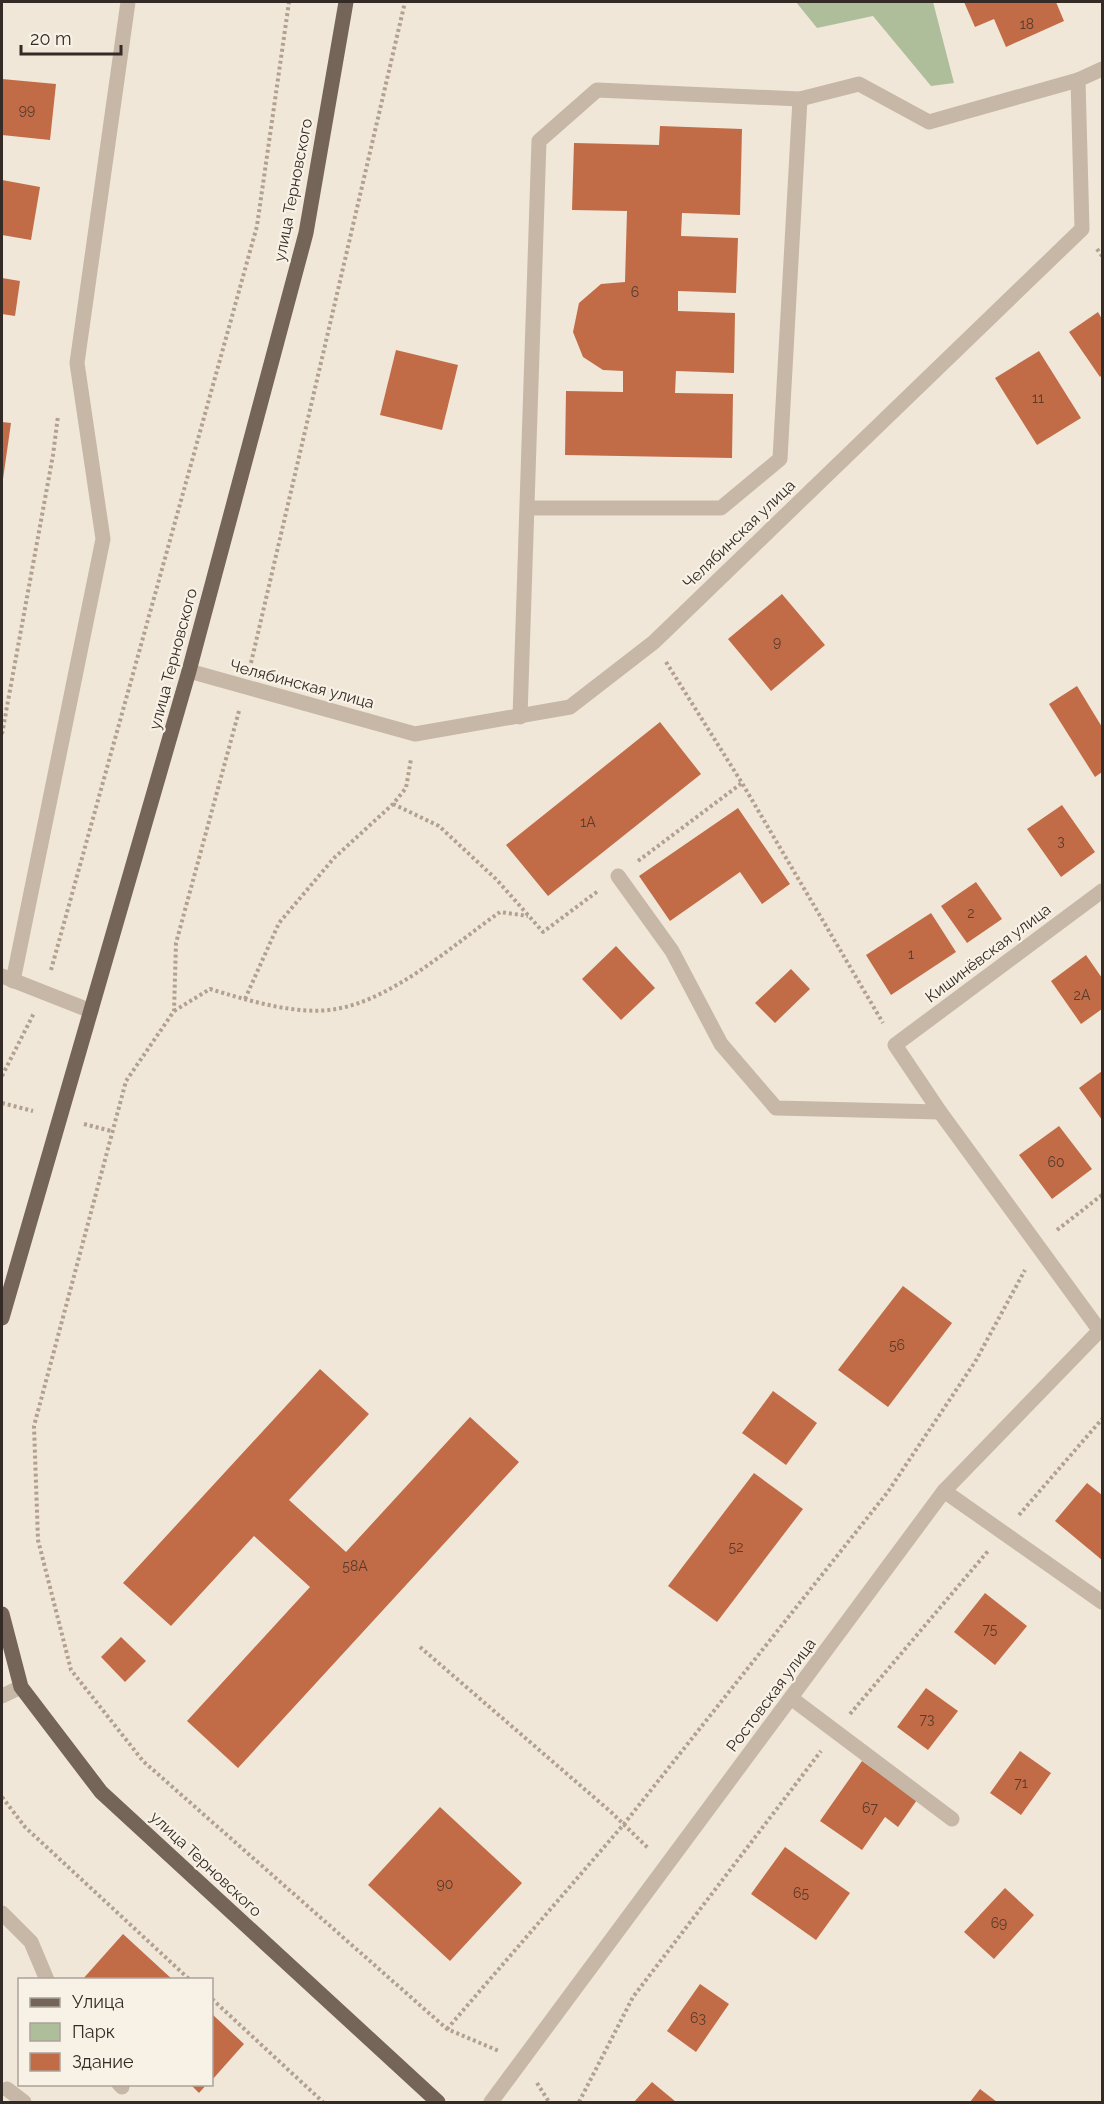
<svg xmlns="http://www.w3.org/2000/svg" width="1104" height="2104" font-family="Raleway,sans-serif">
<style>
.green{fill:#afbe9a}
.building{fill:#c16c46}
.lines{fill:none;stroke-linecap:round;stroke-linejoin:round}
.path{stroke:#b3a190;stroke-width:4;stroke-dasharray:3 3;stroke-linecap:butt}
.service{stroke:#c7b7a6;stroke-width:15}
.minor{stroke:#c7b7a6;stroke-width:15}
.tertiary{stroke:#c7b7a6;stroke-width:15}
.primary{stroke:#756458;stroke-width:15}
.labels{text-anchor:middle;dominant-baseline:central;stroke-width:4.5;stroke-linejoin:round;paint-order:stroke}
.number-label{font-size:14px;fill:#573b2e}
.street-label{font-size:16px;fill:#342b26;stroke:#f8f1e5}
</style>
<rect width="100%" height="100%" fill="#f0e7d9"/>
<path class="green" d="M796,2H933L954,83L931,86L873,16L817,28Z"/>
<g class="building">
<path d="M964,2H1056L1064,21L1006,47L994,19L975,27Z"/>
<path d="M2,79L56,84L50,140L2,135Z"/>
<path d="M660,126L742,129L740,215L682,213L681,236L738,238L736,293L678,291V311L735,313L734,373L676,371L675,393L733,394L732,458L565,455L566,391L623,392V371L603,370L583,357L573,332L579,303L601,284L625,282L627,211L572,210L574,143L659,145Z"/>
<path d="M2,180L40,187L31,240L2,235Z"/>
<path d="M2,278L20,281L15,316L2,314Z"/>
<path d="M1098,312L1102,319V375L1100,377L1069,332Z"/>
<path d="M396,350L458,365L442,430L380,415Z"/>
<path d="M1039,351L1081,418L1037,445L995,378Z"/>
<path d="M2,422L11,423L3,479H2Z"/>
<path d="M782,594L825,645L771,691L728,639Z"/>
<path d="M1077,686L1102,727V772L1095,777L1049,704Z"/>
<path d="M660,722L701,774L548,896L506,845Z"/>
<path d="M1062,805L1095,852L1061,877L1027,829Z"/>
<path d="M738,808L790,884L762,904L740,872L670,921L639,876Z"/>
<path d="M976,882L1002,919L967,943L941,906Z"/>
<path d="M931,913L956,952L891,995L866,955Z"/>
<path d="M616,946L655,988L621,1020L582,979Z"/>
<path d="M1086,955L1102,978V1009L1081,1024L1051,981Z"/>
<path d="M791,969L810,989L775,1023L755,1003Z"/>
<path d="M1102,1071V1120L1079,1088Z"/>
<path d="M1059,1126L1092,1169L1052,1199L1019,1155Z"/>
<path d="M903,1286L952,1323L888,1407L838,1370Z"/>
<path d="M320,1369L369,1414L289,1500L346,1552L470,1417L519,1462L238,1768L187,1721L310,1587L254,1536L171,1626L123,1583Z"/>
<path d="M773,1391L817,1423L786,1465L742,1433Z"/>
<path d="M754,1473L803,1509L717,1622L668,1586Z"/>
<path d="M1087,1483L1102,1495V1560L1055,1521Z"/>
<path d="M985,1593L1027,1626L995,1665L954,1632Z"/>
<path d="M121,1637L146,1661L125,1682L101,1657Z"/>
<path d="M926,1688L958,1711L928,1750L897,1727Z"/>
<path d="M1020,1751L1051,1773L1021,1815L990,1793Z"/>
<path d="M862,1761L917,1800L898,1827L885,1817L862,1850L820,1821Z"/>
<path d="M440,1807L522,1883L450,1961L368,1885Z"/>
<path d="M785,1847L850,1893L816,1940L751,1894Z"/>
<path d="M1005,1888L1034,1915L994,1959L964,1932Z"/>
<path d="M123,1934L173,1980H82Z"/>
<path d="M700,1984L729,2004L696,2052L667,2031Z"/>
<path d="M212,2014L244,2044L212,2080Z"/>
<path d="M652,2082L676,2102H634Z"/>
<path d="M190,2084H207L199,2093Z"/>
<path d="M980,2089L997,2102H970Z"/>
</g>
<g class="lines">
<g class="path">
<path d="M1097,249L1102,256"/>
<path d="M666,662L742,783L883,1023"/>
<path d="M251,663L405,2"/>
<path d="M239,711L176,943L174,1011L126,1081L34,1426L38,1540L71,1670L143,1761L447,2029L499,2051"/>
<path d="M2,734L53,455L58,416"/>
<path d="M393,804L439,826L497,880L543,932L598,891"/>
<path d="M638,861L742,783"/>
<path d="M51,970L257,226L289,2"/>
<path d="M245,999L279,923L334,858L393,804L406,788L411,759"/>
<path d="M174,1011L210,989C247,1000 297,1016 336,1009C394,999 453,945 500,912L528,916"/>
<path d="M2,1076L34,1013"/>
<path d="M2,1103L33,1111"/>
<path d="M84,1124L111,1131"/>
<path d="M1057,1230L1102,1195"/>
<path d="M1019,1515L1102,1419"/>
<path d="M420,1647L611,1812L649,1849"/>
<path d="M850,1714L988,1551"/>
<path d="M2,1797L25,1827L190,1980"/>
<path d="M212,1999L323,2102"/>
<path d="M447,2029L624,1824L887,1493L975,1362L1025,1270"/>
<path d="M537,2083L549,2102"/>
<path d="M579,2102L633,1997L821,1751"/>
</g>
<g class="service">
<path d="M528,508H721L780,459L800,99"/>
<path d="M520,717L539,141L597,90L800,99L859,84L929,122L1078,80"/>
<path d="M618,876L672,951L721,1044L776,1108L940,1112"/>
<path d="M2,976L91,1011"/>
<path d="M13,981L103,539L77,363L128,2"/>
<path d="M944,1491L1102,1602"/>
<path d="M791,1698L952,1819"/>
<path d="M2,1913L31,1942L47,1980"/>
<path d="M119,2084L122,2087"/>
<path d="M7,2089L24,2102"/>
</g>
<g class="minor">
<path d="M189,671L415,734L570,707L654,642L1082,229L1078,80L1102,69"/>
<path d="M1100,1331L940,1112L895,1045L1102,891"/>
<path d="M2,1696L21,1687"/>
</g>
<path class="tertiary" d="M491,2102L944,1491L1102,1328"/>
<g class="primary">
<path d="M2,1318L189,671L306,233L346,2"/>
<path d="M2,1614L21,1687L101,1792L438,2102"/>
</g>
</g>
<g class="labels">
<g class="number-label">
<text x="1027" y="24">18</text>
<text x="27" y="110">99</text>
<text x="635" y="292">6</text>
<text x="1038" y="398">11</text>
<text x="777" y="642">9</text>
<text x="588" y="822">1А</text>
<text x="1061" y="841">3</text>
<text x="971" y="913">2</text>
<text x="911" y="954">1</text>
<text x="1082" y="995">2А</text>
<text x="1056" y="1162">60</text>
<text x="897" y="1345">56</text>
<text x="736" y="1547">52</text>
<text x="355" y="1566">58А</text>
<text x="990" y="1629">75</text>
<text x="927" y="1719">73</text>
<text x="1021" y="1783">71</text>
<text x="870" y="1808">67</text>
<text x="445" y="1884">90</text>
<text x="801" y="1893">65</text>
<text x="999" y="1923">69</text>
<text x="698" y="2018">63</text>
</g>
<g class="street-label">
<text transform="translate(293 190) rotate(-79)">улица Терновского</text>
<text transform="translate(739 534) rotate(-44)">Челябинская улица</text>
<text transform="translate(173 659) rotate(-75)">улица Терновского</text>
<text transform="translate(302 684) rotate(15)">Челябинская улица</text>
<text transform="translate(988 953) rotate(-37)">Кишинёвская улица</text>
<text transform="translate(771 1695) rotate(-53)">Ростовская улица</text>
<text transform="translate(206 1864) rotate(43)">улица Терновского</text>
</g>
</g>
<rect width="1104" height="2104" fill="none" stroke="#342b26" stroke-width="6"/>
<rect x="18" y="1978" width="195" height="108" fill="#f8f1e5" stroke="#aaa299" stroke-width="1.5"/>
<rect x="30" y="1998" width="30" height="9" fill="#756458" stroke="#aaa299" stroke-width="1.5"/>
<text x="72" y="2008" font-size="18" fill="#342b26">Улица</text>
<rect x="30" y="2023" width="30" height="18" fill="#afbe9a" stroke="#aaa299" stroke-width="1.5"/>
<text x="72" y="2038" font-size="18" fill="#342b26">Парк</text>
<rect x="30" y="2053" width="30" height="18" fill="#c16c46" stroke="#aaa299" stroke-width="1.5"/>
<text x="72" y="2068" font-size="18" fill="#342b26">Здание</text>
<path d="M21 45v9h100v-9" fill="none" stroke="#342b26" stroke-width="3"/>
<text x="30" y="45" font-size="18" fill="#342b26" stroke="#f8f1e5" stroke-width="4.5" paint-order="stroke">20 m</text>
</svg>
